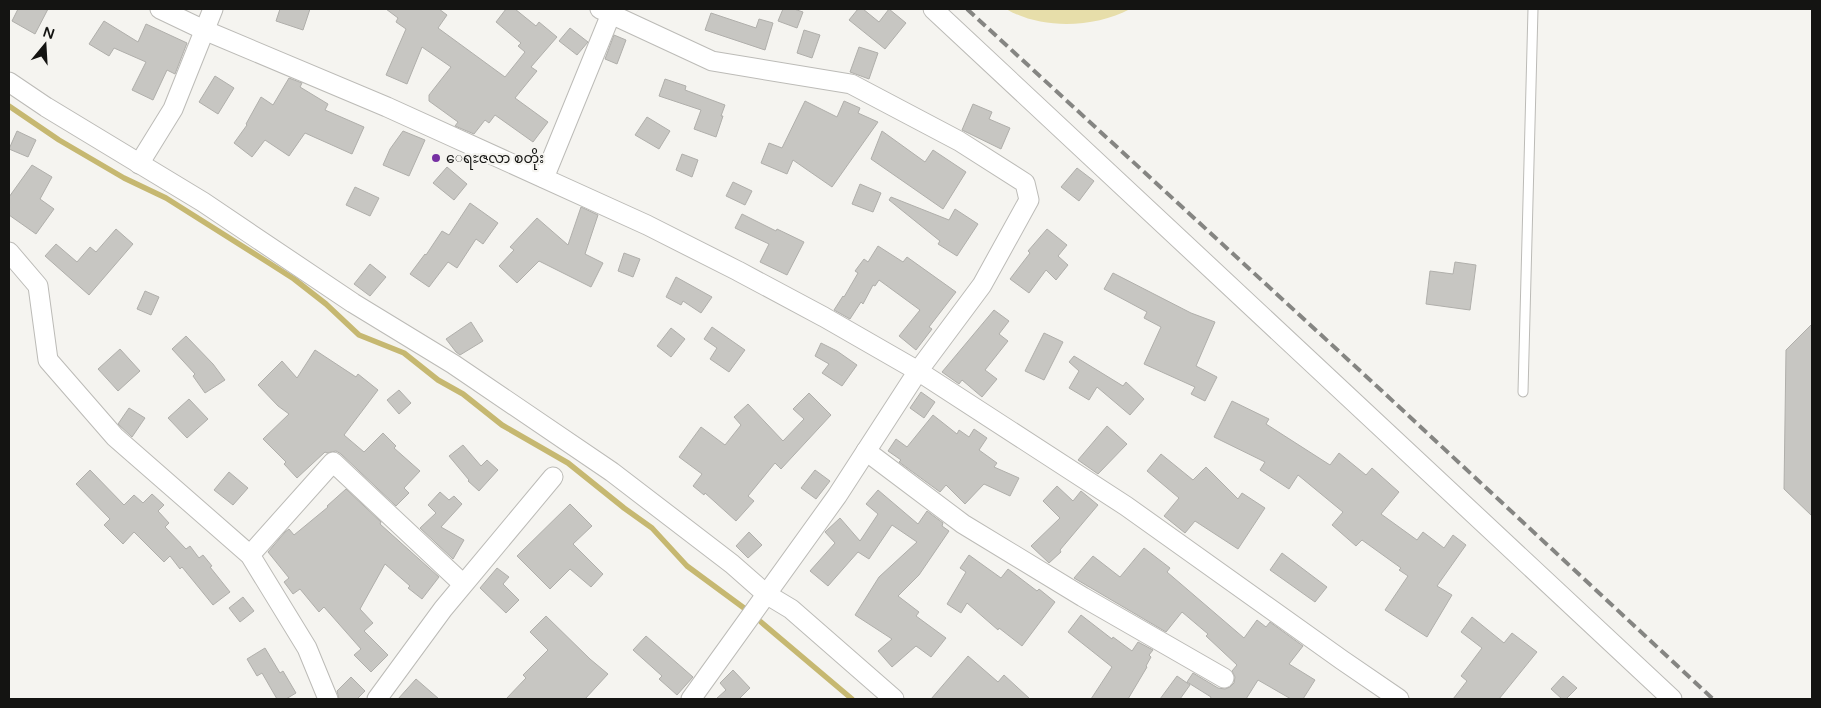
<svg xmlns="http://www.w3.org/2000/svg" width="1821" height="708" font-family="'Varela Round','Noto Sans Myanmar',sans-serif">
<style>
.green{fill:#e7deaa}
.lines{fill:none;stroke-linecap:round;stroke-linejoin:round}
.stream{stroke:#c6b871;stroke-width:5.5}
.building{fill:#c7c6c2;stroke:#b0afab}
.service-casing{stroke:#bcbbb7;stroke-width:11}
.minor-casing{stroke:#bcbbb7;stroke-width:21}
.service{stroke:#fff;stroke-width:9}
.minor{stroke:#fff;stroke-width:19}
.rail{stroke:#858582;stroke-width:4;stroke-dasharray:10 5;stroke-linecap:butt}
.poi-dot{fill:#7630a3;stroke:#f5f4f0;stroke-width:2}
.labels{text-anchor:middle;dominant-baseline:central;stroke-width:4.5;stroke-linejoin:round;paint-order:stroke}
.poi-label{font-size:14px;fill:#141412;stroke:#f5f4f0;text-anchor:start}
</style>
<rect width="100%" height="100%" fill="#f5f4f0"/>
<path class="green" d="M1006,9H1130C1094,28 1042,30 1006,9Z"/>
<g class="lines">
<g class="stream">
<path d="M9,106L59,140L124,178L166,198L269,263L294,279L326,304L359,335L404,353L438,380L463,394L502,425L568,463L624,508L652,528L687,566L744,608"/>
<path d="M761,622L852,699"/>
</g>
</g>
<g class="building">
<path d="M18,9H48L35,34L12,21Z"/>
<path d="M280,9H310L303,30L276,21Z"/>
<path d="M386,9H439L447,15L438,28L505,77L525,52L518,46L521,43L496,22L506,9H515L536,26L539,22L557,37L531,67L537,71L515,98L548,122L533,142L495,115L489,123L485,120L474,134L455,126L458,122L429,101V95L451,67L422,47L407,84L386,75L406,29L396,22L398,18Z"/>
<path d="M783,9H794L803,12L797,28L778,21Z"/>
<path d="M858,9H863L879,22L889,9L906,23L885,49L849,20Z"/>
<path d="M711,13L756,28L759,19L773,23L765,50L705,30Z"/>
<path d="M104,21L138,42L146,24L187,43L175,74L167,70L153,100L132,90L146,62L114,48L109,56L89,44Z"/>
<path d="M570,28L588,42L577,55L559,41Z"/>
<path d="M804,30L820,35L812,58L797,53Z"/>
<path d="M614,35L626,40L617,64L605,59Z"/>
<path d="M859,47L878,53L869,79L850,72Z"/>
<path d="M215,76L234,88L218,114L199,102Z"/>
<path d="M289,78L302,83L300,87L328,104L325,110L364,127L352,154L305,133L289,156L265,140L252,157L234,143L247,125L246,124L261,97L273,105Z"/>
<path d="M665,79L686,86L685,90L725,105L721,116H723L716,137L694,129L701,110L659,96Z"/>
<path d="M805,101L837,117L844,101L860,108L858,113L878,122L832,187L793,160L787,174L761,163L769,143L782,148Z"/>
<path d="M973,104L992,112L989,119L1010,128L1001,149L962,130Z"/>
<path d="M647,117L670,131L659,149L635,135Z"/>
<path d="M17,131L36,140L28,157L9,149Z"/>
<path d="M403,131L425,140L409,176L383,165L390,149Z"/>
<path d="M882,131L925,162L933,150L966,172L943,209L871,159Z"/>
<path d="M682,154L698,160L692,177L676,170Z"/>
<path d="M32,165L52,177L40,199L54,209L36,234L9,215V197Z"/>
<path d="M447,167L467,184L454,200L433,183Z"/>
<path d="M1077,168L1094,181L1079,201L1061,187Z"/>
<path d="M733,182L752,191L745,205L726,196Z"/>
<path d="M860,184L881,193L873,212L852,204Z"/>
<path d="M355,187L379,198L370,216L346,205Z"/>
<path d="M891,197L949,220L955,209L978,224L957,256L938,244L940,241L889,200Z"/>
<path d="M470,203L498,223L483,244L476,239L457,268L448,262L429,287L410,274L425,254L426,255L442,231L449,235Z"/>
<path d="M581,207L598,215L585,254L603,263L591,287L539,261L517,283L499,266L514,250L510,247L537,218L568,245Z"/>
<path d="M742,214L776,231L777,229L804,242L787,275L760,262L769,244L735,228Z"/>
<path d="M116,229L133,244L89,295L45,256L56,244L77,262L90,247L96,252Z"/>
<path d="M1047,229L1067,245L1058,256L1068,265L1056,280L1046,270L1029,293L1010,279L1030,253L1028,251Z"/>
<path d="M878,246L903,262L907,257L956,292L929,327L932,329L916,350L899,336L920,310L879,280L875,286L873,285L863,304L861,302L850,319L834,310L843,296L844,297L858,273L855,271L864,259L868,262Z"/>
<path d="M624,253L640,259L633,277L618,271Z"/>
<path d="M1455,262L1476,265L1470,310L1426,304L1430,271L1453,274Z"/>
<path d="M370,264L386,277L370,296L354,284Z"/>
<path d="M1113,273L1191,313L1215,322L1196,366L1217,377L1205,401L1191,394L1195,387L1144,364L1161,327L1144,318L1147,312L1104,289Z"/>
<path d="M676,277L712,297L701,313L683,301L681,305L666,297Z"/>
<path d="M145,291L159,297L151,315L137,309Z"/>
<path d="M994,310L1009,321L999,334L1008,341L985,370L997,379L982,397L962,380L959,384L942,372Z"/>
<path d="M471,322L483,341L460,355L456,352L446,339Z"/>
<path d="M1812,324V516L1784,489L1786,350Z"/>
<path d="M712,327L745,350L729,372L710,359L717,348L704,339Z"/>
<path d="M671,328L685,339L671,357L657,346Z"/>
<path d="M1044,333L1063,342L1044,380L1025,371Z"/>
<path d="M186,336L213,364L225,380L205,393L193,376L195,374L172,349Z"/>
<path d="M821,343L837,351L857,365L842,386L822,373L829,364L815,356Z"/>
<path d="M120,349L140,371L118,391L98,369Z"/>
<path d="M315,350L356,377L358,374L378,390L344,435L364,452L383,433L396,446L394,448L420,471L404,488L409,493L396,506L341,454L336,451L327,453L325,452L297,478L284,464L286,462L263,439L289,414L278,406L258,385L282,361L297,378Z"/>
<path d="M1074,356L1123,386L1126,382L1144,399L1130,415L1097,387L1089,400L1069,388L1079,371L1069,362Z"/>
<path d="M399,390L411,403L399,414L387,400Z"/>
<path d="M921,392L935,402L924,418L910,408Z"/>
<path d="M809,393L831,415L781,469L775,463L748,496L754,501L736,521L705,493L704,495L693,486L702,474L679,457L701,427L725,445L741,425L734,417L748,404L783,441L804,419L793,409Z"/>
<path d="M189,399L208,419L187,438L168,418Z"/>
<path d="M1232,401L1269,419L1266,424L1330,465L1339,453L1366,475L1372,468L1399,492L1381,514L1417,540L1423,532L1444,548L1453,535L1466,545L1437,586L1452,595L1427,637L1385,610L1408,576L1399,570L1401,568L1362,540L1356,546L1332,525L1343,512L1298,475L1289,489L1260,470L1265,462L1214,437Z"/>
<path d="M129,408L145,418L132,437L118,424Z"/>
<path d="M933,415L957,434L959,430L969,437L974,429L987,438L979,450L997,463L994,467L1019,478L1010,496L984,484L965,504L946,485L940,492L899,462L901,460L888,451L896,439L907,447Z"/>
<path d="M1107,426L1127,444L1098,474L1078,460Z"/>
<path d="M463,445L481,466L487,460L498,470L479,491L468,481L469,480L449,456Z"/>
<path d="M1161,454L1193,480L1206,467L1238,499L1242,493L1265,508L1238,549L1195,521L1185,533L1164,516L1179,498L1147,471Z"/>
<path d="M90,470L124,505L134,495L143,503L152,494L164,505L158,511L169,523L165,527L186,549L190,546L199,558L203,555L212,566L210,567L230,592L213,605L182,567L180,569L170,556L164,562L134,532L123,544L104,525L110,519L76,484Z"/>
<path d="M815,470L830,481L816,499L801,488Z"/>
<path d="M229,472L248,488L233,505L214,490Z"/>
<path d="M1057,486L1073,501L1081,491L1098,505L1060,550L1061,552L1049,563L1031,546L1060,518L1043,501Z"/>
<path d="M346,489L381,522L380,524L439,577L422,599L408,588L410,586L385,564L360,609L373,623L364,631L388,655L371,672L354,655L361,649L324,607L319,612L300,589L293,594L284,582L289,578L268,552L285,532L289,529L294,535L328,507L327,506Z"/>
<path d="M878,490L918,524L927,511L943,523L942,526L949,531L919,575L898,596L919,612L916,616L946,638L931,657L916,646L892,667L878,651L892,639L855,615L879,577L917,542L892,525L869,559L858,552L828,586L810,571L835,543L825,532L840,518L860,541L878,514L866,504Z"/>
<path d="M440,492L449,500L454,496L462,504L441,527L464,540L453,559L420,528L436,513L428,505Z"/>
<path d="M570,504L592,526L573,544L603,574L591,587L570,569L550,589L517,556Z"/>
<path d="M749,532L762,545L748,558L736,546Z"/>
<path d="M1144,548L1170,568L1167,572L1244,638L1257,620L1266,627L1270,622L1303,646L1289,664L1315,680L1303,699H1291L1258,680L1246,699H1210L1211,697L1187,682L1193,673L1218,688L1225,689L1230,687L1234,683L1235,677L1232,671L1237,665L1206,636L1208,634L1182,612L1166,632L1074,578L1093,556L1120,577Z"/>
<path d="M1282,553L1327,587L1315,602L1270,570Z"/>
<path d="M969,555L1001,578L1008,569L1037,591L1039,589L1055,602L1022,646L999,628L998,630L967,603L961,613L947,604L966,572L960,568Z"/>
<path d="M497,568L509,577L503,584L519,600L506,613L480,588Z"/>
<path d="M243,597L254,611L240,622L229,608Z"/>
<path d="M1081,615L1112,639L1113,637L1132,651L1138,642L1153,650L1149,655L1151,657L1146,666L1147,667L1128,699H1091L1112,667L1068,632Z"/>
<path d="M546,616L590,659L608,674L585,699H506L526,678L523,675L548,650L530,632Z"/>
<path d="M1472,617L1504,643L1512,633L1537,652L1499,699H1453L1467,681L1461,676L1482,648L1461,632Z"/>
<path d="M646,636L693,677L677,695L659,679L662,676L633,650Z"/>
<path d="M265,648L280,673L283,671L296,693L286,699H277L262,673L257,676L247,659Z"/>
<path d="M968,656L998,682L1004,675L1030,699H931Z"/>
<path d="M733,670L750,688L739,699H716L726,690L720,683Z"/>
<path d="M1177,676L1190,685L1180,699H1160Z"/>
<path d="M1563,676L1577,688L1566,699H1562L1551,689Z"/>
<path d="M351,677L365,691L357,699H339L337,691Z"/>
<path d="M416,679L439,699H398Z"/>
</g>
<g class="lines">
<defs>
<path id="service" d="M1523,392L1533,9"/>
<g id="minor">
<path d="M160,9L204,30L387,107L647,225L738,271L824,317L918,371L1126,506L1342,660L1399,699"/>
<path d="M600,9L712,61L851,84L959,141L1025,183L1029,200L982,285L918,371L837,496L691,699"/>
<path d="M933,9L1672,699"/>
<path d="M9,82L46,107L203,202L353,303L453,364L612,472L732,564L766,594L791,609L894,699"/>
<path d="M139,164L173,109L213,9"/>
<path d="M544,178L613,9"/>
<path d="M9,252L38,286L48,360L115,437L250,555L307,648L328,699"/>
<path d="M866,451L963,524L1083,597L1224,678"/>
<path d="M250,555L333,462L463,584"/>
<path d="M377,699L443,609L553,477"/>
</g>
</defs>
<use href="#service" class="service-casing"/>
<use href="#minor" class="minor-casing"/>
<use href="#service" class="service"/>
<use href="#minor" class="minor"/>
<path class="rail" d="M967,9L1382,391L1713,699"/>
</g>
<circle class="poi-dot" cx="436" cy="158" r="5"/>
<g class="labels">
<g class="poi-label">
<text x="446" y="158">ေရႊဇလာ စတိုး</text>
</g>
</g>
<rect width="1821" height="708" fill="none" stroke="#141412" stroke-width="20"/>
<g transform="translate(45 45) rotate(18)" stroke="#f5f4f0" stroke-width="4" paint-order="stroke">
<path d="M0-4L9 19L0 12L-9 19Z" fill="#141412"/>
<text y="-8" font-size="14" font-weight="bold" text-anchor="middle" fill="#141412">N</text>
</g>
</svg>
